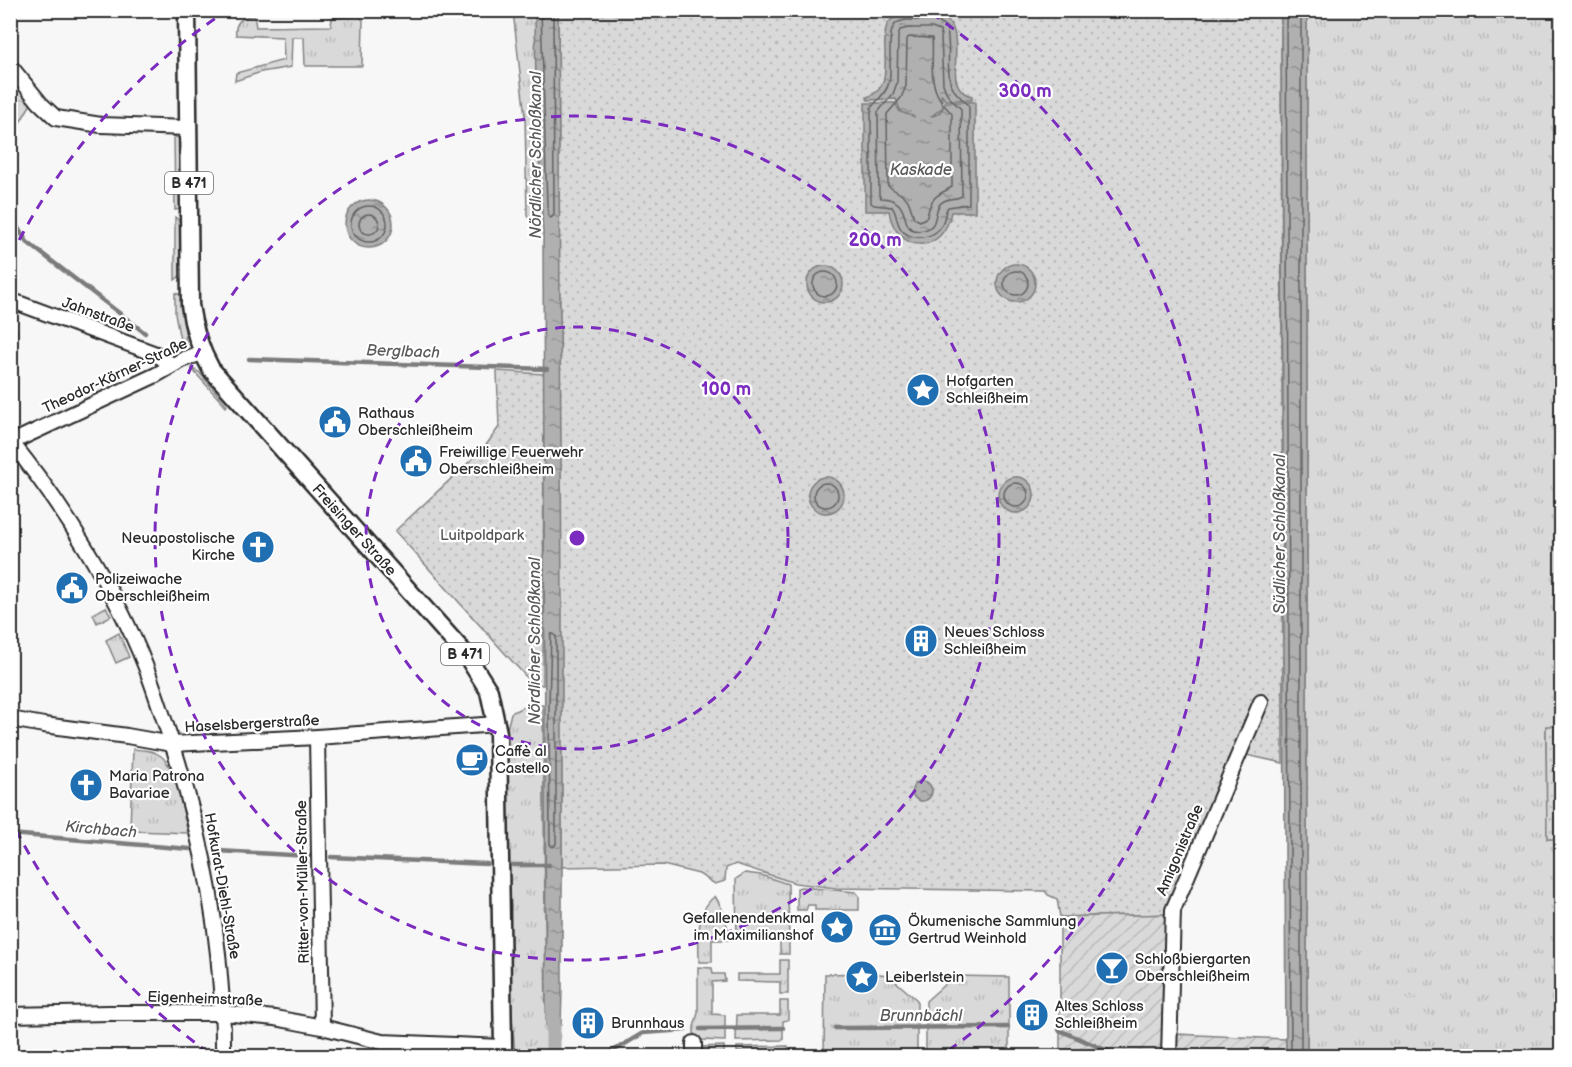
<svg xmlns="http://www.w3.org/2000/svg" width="1572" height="1067" font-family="'Balsamiq Sans',sans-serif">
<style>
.grass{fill:url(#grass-tufts);stroke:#828282;stroke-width:1.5}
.forest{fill:url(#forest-crowns);stroke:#828282;stroke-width:1.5}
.park{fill:url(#park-dots);stroke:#828282;stroke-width:1.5}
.garden{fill:url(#garden-furrows);stroke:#828282;stroke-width:1.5}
.pitch{fill:#d9d9d9;stroke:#828282;stroke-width:1.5}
.water{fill:url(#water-ripples);stroke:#7b7b7b;stroke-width:1.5}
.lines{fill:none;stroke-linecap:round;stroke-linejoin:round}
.shore{stroke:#606060;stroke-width:1.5}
.stream{stroke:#7b7b7b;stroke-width:4.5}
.canal{stroke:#b0b0b0;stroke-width:15}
.minor-casing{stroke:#2b2b2b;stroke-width:18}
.major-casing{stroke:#2b2b2b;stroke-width:21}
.minor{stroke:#fff;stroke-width:14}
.major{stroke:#fff;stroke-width:16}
.ring{fill:none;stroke:#7b2cbf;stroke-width:3;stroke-dasharray:10 8}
.labels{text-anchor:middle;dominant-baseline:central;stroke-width:4.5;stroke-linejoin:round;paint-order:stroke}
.shield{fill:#fff;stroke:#6b6b6b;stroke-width:1.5}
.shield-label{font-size:14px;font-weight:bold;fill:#2b2b2b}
.street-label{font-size:15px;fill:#2b2b2b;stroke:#fff}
.poi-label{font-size:15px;fill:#2b2b2b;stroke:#fff;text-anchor:start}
.park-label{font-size:15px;fill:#565656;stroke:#fff}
.water-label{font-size:16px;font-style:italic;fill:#5a5a5a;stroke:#fff}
.centre{fill:#7b2cbf;stroke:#fff;stroke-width:3}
.ring-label{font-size:18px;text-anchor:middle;font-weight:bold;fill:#7b2cbf;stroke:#fff;stroke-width:4.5;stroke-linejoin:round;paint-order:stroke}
</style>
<defs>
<pattern id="grass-tufts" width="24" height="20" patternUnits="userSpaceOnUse" patternTransform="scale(1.5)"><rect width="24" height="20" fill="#d9d9d9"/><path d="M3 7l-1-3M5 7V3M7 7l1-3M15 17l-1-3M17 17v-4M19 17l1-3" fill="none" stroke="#bababa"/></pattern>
<pattern id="forest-crowns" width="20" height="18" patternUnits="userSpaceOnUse" patternTransform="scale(1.5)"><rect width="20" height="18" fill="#d9d9d9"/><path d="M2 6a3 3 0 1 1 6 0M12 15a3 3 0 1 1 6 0" fill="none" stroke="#bababa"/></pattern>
<pattern id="park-dots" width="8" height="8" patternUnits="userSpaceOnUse" patternTransform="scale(1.5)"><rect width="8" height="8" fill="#d9d9d9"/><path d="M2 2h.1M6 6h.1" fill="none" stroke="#bababa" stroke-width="1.8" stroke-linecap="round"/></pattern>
<pattern id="garden-furrows" width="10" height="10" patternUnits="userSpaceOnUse" patternTransform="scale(1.5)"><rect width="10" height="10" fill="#d9d9d9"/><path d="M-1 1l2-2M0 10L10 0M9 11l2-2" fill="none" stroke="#bababa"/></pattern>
<pattern id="water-ripples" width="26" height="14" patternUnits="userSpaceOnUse" patternTransform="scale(1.5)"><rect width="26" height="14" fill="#b0b0b0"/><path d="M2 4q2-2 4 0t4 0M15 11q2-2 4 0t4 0" fill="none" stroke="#8f8f8f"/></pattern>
</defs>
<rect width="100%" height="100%" fill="#f7f7f7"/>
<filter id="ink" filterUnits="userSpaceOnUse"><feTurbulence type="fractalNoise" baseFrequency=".0167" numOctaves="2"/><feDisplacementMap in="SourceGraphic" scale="12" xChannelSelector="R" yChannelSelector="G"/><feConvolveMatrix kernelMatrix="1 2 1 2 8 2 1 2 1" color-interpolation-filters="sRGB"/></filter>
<g filter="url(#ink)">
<g class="grass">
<path d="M513,11H540L543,224L533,223L527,216L525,117Z"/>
<path d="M1307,11H1561L1562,726L1546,727L1547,839H1562L1561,1056H1307Z"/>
<path d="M254,15L256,27L331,26L332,18L359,16L363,20L362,66H305L304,37H292L291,67L261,72L235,81L236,73L284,60L283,37L236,35C234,23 242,16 254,15Z"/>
<path d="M174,136L180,139V209L175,210Z"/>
<path d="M175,217L181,222V275L175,280Z"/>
<path d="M175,293L181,295L186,342L182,350L175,314Z"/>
<path d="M191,368L199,372L227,405L226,407Z"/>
<path d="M106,607L111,616L97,623L93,614Z"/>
<path d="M119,633L129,657L116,663L106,640Z"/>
<path d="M543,705L546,1026H553L552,1056H515L510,989L507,729L511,713L523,707Z"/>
<path d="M133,749C143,750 153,750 161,756C177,768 183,814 188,833L134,831L130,828Z"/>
<path d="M745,873L761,875L788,884L789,954H780V939L737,940L736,879Z"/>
<path d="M801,887L856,892L859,896V910H815V905H808L806,910H797V888Z"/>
<path d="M715,896C724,910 728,923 729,940H712V962H699C699,940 695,911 715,896Z"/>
<path d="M780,960H788V994H780V982L737,981V974H780Z"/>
<path d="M698,967L712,968L713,974H724L725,981L712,982V1014L725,1015V1041L701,1040L694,1036V1027L698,1013Z"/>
<path d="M870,973L888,975L917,1000V1056H824L825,974Z"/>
<path d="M954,976L1009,977V1054L926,1053V1001Z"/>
<path d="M780,1001H788V1020L783,1021V1040L736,1041L737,1015H780Z"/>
<path d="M724,1046V1053H712V1056H700V1047Z"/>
<path d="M788,1046V1056H780V1052H737V1047Z"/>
</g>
<path class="forest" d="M10,71L32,102L11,138H10Z"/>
<g class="park">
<path d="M558,11H1281L1283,763L1242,754L1176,914L1060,917L1057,899L1048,895L1045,891L836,888L795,883L736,864L726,868L725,881L715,884L699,874L663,865L562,867Z"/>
<path d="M497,371L544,374L543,685L533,683L529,680L395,531L484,448L499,427Z"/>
<path d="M1546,726H1561V839H1547Z"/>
</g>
<path class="garden" d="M1176,914V1034L1286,1039V1056H1060V917Z"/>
<path class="pitch" d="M11,330H17L11,413L10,330Z"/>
<g class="water">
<path d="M535,11H558L562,600V989L561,1025L546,1026L543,235L536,93Z"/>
<path d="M1281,11H1307V1056H1286Z"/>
<path d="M901,14C913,14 928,12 938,15C964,21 953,59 956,80C959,89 963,94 972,96V100H945L941,94L943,107L932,116C939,115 944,109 945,102H975V212H951C944,255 896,255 889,211H865V103H895L900,112L915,117L901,112L896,99L868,100L867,97C897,89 879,44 887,25C890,18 897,17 901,14Z"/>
<circle cx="369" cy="224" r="24"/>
<circle cx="1016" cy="283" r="19"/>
<circle cx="825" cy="284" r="18"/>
<circle cx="1016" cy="495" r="18"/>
<circle cx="826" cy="495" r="18"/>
<circle cx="922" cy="791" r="10"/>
</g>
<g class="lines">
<g class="shore">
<path d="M541,10L547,205L548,216L551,218L554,215L553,10"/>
<path d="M1286,10L1291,1056"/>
<path d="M906,20H935L946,27C952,45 945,66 951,85C955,95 964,98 969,107V204L948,207C944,213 945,219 942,225C934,239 911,242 901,229C896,222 897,213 892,207L874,205L871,203V108C877,100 887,93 889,82C893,69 885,29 897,23C899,21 903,21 906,20Z"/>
<path d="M908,28H932L940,31L941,36L943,84L948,96L961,109L962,196C955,200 946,197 940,204C933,213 939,226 924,230C894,236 917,199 881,198L879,195L878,112L893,94L897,83L898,37L900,30Z"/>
<path d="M909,37L932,38C934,58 928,81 940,99C943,105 948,109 952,114V187C936,196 931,196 927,217L920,221L914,218C906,191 908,200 888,186L887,114L901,98L906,86L907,39Z"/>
<circle cx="369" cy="224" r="18"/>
<circle cx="369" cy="224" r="10"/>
<circle cx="1016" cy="283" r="12"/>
<circle cx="825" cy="284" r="12"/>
<circle cx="1016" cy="495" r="12"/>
<circle cx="826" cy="495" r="12"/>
<path d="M551,634H554L556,637V844L553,847L550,845L549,705Z"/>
<path d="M1301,1056V10"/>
</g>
<g class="stream">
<path d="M10,216L27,242L145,333"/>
<path d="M249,359L547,369"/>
<path d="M10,834L190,849"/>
<path d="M218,851L309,856"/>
<path d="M331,857L487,864"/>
<path d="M513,865H549"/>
<path d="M835,1028L1008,1027"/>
<path d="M700,1029L783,1028"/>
<path d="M1059,1030L1120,1056"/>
<path d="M605,1056L643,1033L685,1030"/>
</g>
<path class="canal" d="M553,1006V1056"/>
<defs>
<g id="minor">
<path d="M10,66L40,103L56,118L101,125L188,128"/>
<path d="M10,300L156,354L172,365"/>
<path d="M10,443L156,375L184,359L202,353"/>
<path d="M12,443C63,506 115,589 145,665C154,688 161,711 169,734C204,838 224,946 223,1056"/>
<path d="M10,719L44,725L127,736L172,744L317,737L497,724"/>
<path d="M317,737L322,1027"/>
<path d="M10,1015L109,1013H223L275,1018L322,1027L382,1042L503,1047"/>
<path d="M694,1043V1056"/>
<path d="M1169,1056L1173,910L1261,702"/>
</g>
<path id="major" d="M187,10L190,305C193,328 200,349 211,369L467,656L489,691L498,733L503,1047L501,1056"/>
</defs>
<use href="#minor" class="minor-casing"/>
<use href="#major" class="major-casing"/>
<use href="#minor" class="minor"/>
<use href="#major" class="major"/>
</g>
</g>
<g class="ring">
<circle cx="577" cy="538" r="211"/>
<circle cx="577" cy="538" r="422"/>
<path d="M209 1053A633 633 0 0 1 11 820M11 256A633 633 0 0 1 223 13M931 13A633 633 0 0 1 945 1053"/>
</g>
<defs>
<symbol id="sight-disc" viewBox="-11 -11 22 22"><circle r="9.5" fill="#1f6fb2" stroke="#fff"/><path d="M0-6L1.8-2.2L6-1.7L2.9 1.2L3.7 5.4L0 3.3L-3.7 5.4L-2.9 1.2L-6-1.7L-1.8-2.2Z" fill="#fff"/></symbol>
<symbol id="civic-disc" viewBox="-11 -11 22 22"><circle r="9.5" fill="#1f6fb2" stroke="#fff"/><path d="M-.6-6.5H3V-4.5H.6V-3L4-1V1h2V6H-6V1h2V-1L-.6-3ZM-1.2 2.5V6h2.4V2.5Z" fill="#fff"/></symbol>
<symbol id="church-disc" viewBox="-11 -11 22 22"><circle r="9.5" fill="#1f6fb2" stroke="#fff"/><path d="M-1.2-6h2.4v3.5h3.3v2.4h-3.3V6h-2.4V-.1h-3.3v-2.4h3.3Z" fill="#fff"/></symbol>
<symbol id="building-disc" viewBox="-11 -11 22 22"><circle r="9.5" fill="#1f6fb2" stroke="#fff"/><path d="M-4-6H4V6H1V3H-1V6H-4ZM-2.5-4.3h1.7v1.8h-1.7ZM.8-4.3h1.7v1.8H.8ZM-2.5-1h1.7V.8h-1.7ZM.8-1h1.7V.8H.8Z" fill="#fff"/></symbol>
<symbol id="cafe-disc" viewBox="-11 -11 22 22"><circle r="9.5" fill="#1f6fb2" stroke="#fff"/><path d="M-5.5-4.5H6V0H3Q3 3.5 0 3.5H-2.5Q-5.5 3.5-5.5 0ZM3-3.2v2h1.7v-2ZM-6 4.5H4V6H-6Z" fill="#fff"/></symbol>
<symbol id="museum-disc" viewBox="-11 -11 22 22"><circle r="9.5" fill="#1f6fb2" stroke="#fff"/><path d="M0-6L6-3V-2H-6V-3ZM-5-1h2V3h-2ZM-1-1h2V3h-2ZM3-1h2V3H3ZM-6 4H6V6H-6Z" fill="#fff"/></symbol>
<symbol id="bar-disc" viewBox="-11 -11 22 22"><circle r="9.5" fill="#1f6fb2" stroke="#fff"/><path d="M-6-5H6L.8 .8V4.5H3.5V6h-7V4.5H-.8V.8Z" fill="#fff"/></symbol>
</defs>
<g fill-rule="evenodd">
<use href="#sight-disc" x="904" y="371" width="38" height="38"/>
<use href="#civic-disc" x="316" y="403" width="38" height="38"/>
<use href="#civic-disc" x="397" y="442" width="38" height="38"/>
<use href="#church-disc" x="239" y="528" width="38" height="38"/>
<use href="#civic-disc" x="53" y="569" width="38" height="38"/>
<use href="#building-disc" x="902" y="622" width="38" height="38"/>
<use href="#cafe-disc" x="453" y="741" width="38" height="38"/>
<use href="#church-disc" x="67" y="766" width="38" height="38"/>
<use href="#sight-disc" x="818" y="908" width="38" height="38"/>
<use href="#museum-disc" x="866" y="911" width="38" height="38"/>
<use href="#bar-disc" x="1093" y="949" width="38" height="38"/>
<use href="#sight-disc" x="843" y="958" width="38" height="38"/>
<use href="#building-disc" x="1013" y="996" width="38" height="38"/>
<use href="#building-disc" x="569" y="1004" width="38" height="38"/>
</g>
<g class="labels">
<g class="shield">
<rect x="165" y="172" width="48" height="22" rx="4.5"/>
<rect x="441" y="643" width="48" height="22" rx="4.5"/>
</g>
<g class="shield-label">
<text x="189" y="183">B 471</text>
<text x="465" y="654">B 471</text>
</g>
<g class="street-label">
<text transform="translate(98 315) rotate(20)">Jahnstraße</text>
<text transform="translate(115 376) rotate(-25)">Theodor-Körner-Straße</text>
<text transform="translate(354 530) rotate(48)">Freisinger Straße</text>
<text transform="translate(252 724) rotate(-3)">Haselsbergerstraße</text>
<text transform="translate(1180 850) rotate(-67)">Amigonistraße</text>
<text transform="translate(303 882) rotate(-91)">Ritter-von-Müller-Straße</text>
<text transform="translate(222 886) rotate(80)">Hofkurat-Diehl-Straße</text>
<text transform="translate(205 999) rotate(2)">Eigenheimstraße</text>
</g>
<g class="poi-label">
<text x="946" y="381">Hofgarten<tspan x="946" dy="17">Schleißheim</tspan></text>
<text x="358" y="413">Rathaus<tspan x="358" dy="17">Oberschleißheim</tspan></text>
<text x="439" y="452">Freiwillige Feuerwehr<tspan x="439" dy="17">Oberschleißheim</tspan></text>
<text x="235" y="538" text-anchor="end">Neuapostolische<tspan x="235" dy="17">Kirche</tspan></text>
<text x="95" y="579">Polizeiwache<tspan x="95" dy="17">Oberschleißheim</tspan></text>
<text x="944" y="632">Neues Schloss<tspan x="944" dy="17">Schleißheim</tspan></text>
<text x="495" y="751">Caffè al<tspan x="495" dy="17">Castello</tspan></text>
<text x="109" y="776">Maria Patrona<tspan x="109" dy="17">Bavariae</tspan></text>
<text x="814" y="918" text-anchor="end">Gefallenendenkmal<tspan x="814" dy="17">im Maximilianshof</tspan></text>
<text x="908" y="921">Ökumenische Sammlung<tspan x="908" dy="17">Gertrud Weinhold</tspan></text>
<text x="1135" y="959">Schloßbiergarten<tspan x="1135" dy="17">Oberschleißheim</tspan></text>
<text x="885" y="977">Leiberlstein</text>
<text x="1055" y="1006">Altes Schloss<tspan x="1055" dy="17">Schleißheim</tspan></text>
<text x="611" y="1023">Brunnhaus</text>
</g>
<g class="park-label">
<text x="482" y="535">Luitpoldpark</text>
</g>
<g class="water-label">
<text transform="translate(536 155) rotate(-90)">Nördlicher Schloßkanal</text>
<text x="921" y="170">Kaskade</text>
<text transform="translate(403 352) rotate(2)">Berglbach</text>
<text transform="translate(1280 534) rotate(-90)">Südlicher Schloßkanal</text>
<text transform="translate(535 641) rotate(-90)">Nördlicher Schloßkanal</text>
<text transform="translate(101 830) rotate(5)">Kirchbach</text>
<text x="921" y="1016">Brunnbächl</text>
</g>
</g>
<circle cx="577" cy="538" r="9" class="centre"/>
<g class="ring-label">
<text x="1025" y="97">300 m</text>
<text x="875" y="246">200 m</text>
<text x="726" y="395">100 m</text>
</g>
<rect width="1572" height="1067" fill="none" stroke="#fff" stroke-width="36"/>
<rect x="18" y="18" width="1536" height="1031" fill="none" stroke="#2b2b2b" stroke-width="2" filter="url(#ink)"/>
</svg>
